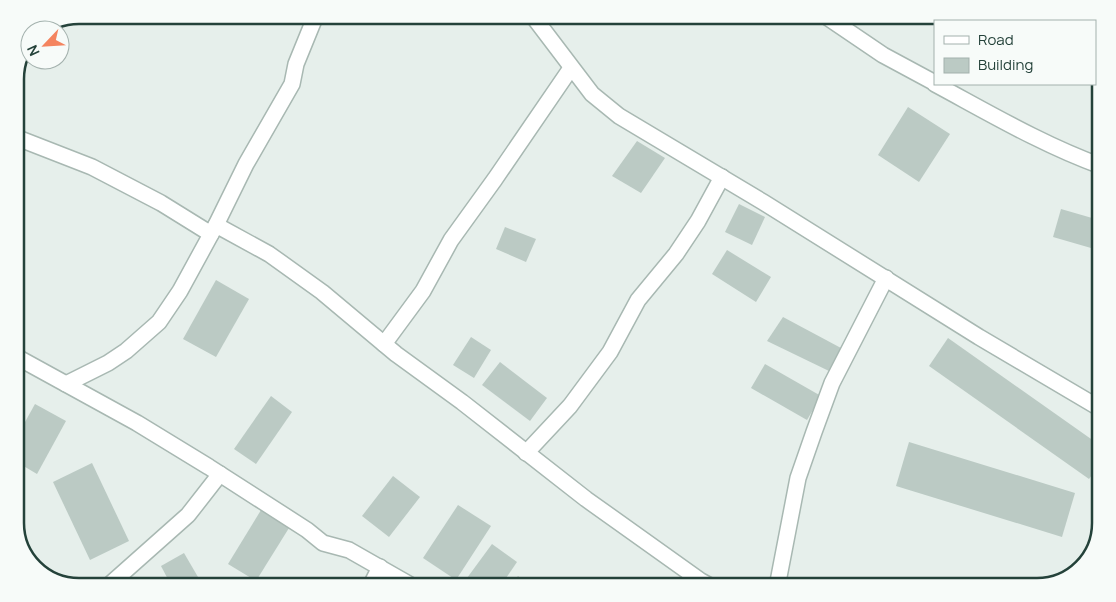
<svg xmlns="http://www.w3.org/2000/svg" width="1116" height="602" font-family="Manrope,sans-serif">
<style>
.building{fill:#bbcac4}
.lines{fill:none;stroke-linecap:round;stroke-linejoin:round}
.minor-casing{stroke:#a8b8b2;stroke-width:18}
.minor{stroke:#fff;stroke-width:15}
.rim{fill:none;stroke:#24423a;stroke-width:2.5}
</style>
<rect width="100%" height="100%" fill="#e6efeb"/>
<g class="building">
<path d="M908,107L950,134L919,182L878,155Z"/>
<path d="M637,141L665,158L641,193L612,176Z"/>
<path d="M739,204L765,217L752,245L725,232Z"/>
<path d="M1061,209L1099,220L1091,248L1053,237Z"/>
<path d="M505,227L536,239L526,262L496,249Z"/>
<path d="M727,250L771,277L756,302L712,274Z"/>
<path d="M216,280L249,299L216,357L183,339Z"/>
<path d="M783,317L841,348L829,371L767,341Z"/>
<path d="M471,337L491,350L474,378L453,365Z"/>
<path d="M948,338L1101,446V463L1089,479L929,366Z"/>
<path d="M500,362L547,398L530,421L482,385Z"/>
<path d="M765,364L821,396L807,420L751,388Z"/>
<path d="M271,396L292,412L256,464L234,449Z"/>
<path d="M35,404L66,421L37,474L15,461V440Z"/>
<path d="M909,442L1075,493L1062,537L896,486Z"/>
<path d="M92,463L129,541L90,560L53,482Z"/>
<path d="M393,476L420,497L389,537L362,516Z"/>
<path d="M458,505L491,526L456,580L423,558Z"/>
<path d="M261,510L289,528L256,581L228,564Z"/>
<path d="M492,544L517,562L500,587H478L467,578Z"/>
<path d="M184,553L198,577L179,587H172L161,566Z"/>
<path d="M518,576L532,587H509Z"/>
<path d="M574,578L587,587H568Z"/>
</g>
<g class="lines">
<defs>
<g id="minor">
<path d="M532,15L592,94L619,116L763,202L979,337L1101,409"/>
<path d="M824,15L883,55L935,83"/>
<path d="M935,84C989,113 1043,145 1101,166"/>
<path d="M15,137L92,167L161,203L211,234"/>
<path d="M216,225L269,254L322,292L396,354L462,402L586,499L701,581L712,587"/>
<path d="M384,344L423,291L451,240L495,179L571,68"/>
<path d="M15,356L137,423L209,467L307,530L323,543L349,550L414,587"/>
<path d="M66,384L108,363L126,351L159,322L180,291L216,225L246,164L292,84L296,64L316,15"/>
<path d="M526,453L570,406L610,352L638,300L676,254L698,221L722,177"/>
<path d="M107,587L188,515L220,474"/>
<path d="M370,587L380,567"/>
<path d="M777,587L798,478L814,432L832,383L886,278"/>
</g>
</defs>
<use href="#minor" class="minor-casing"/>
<use href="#minor" class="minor"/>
</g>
<path d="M0 0H1116V602H0ZM79 24H1037A55 55 0 0 1 1092 79V523A55 55 0 0 1 1037 578H79A55 55 0 0 1 24 523V79A55 55 0 0 1 79 24Z" fill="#f7fbf9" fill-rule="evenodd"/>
<path class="rim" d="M79 24H1037A55 55 0 0 1 1092 79V523A55 55 0 0 1 1037 578H79A55 55 0 0 1 24 523V79A55 55 0 0 1 79 24Z"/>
<rect x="934" y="20" width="162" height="65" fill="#f7fbf9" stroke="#a3b1ad"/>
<rect x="944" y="36" width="25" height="8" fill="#ffffff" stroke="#a3b1ad"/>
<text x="978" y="45" font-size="15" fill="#24423a">Road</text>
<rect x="944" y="58" width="25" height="15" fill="#bbcac4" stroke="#a3b1ad"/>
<text x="978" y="70" font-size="15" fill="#24423a">Building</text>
<g transform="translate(45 45) rotate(245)"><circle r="24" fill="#f7fbf9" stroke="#a3b1ad"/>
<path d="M0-4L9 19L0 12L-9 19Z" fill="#f4845f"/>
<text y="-8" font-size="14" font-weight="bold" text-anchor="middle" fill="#24423a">N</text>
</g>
</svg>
